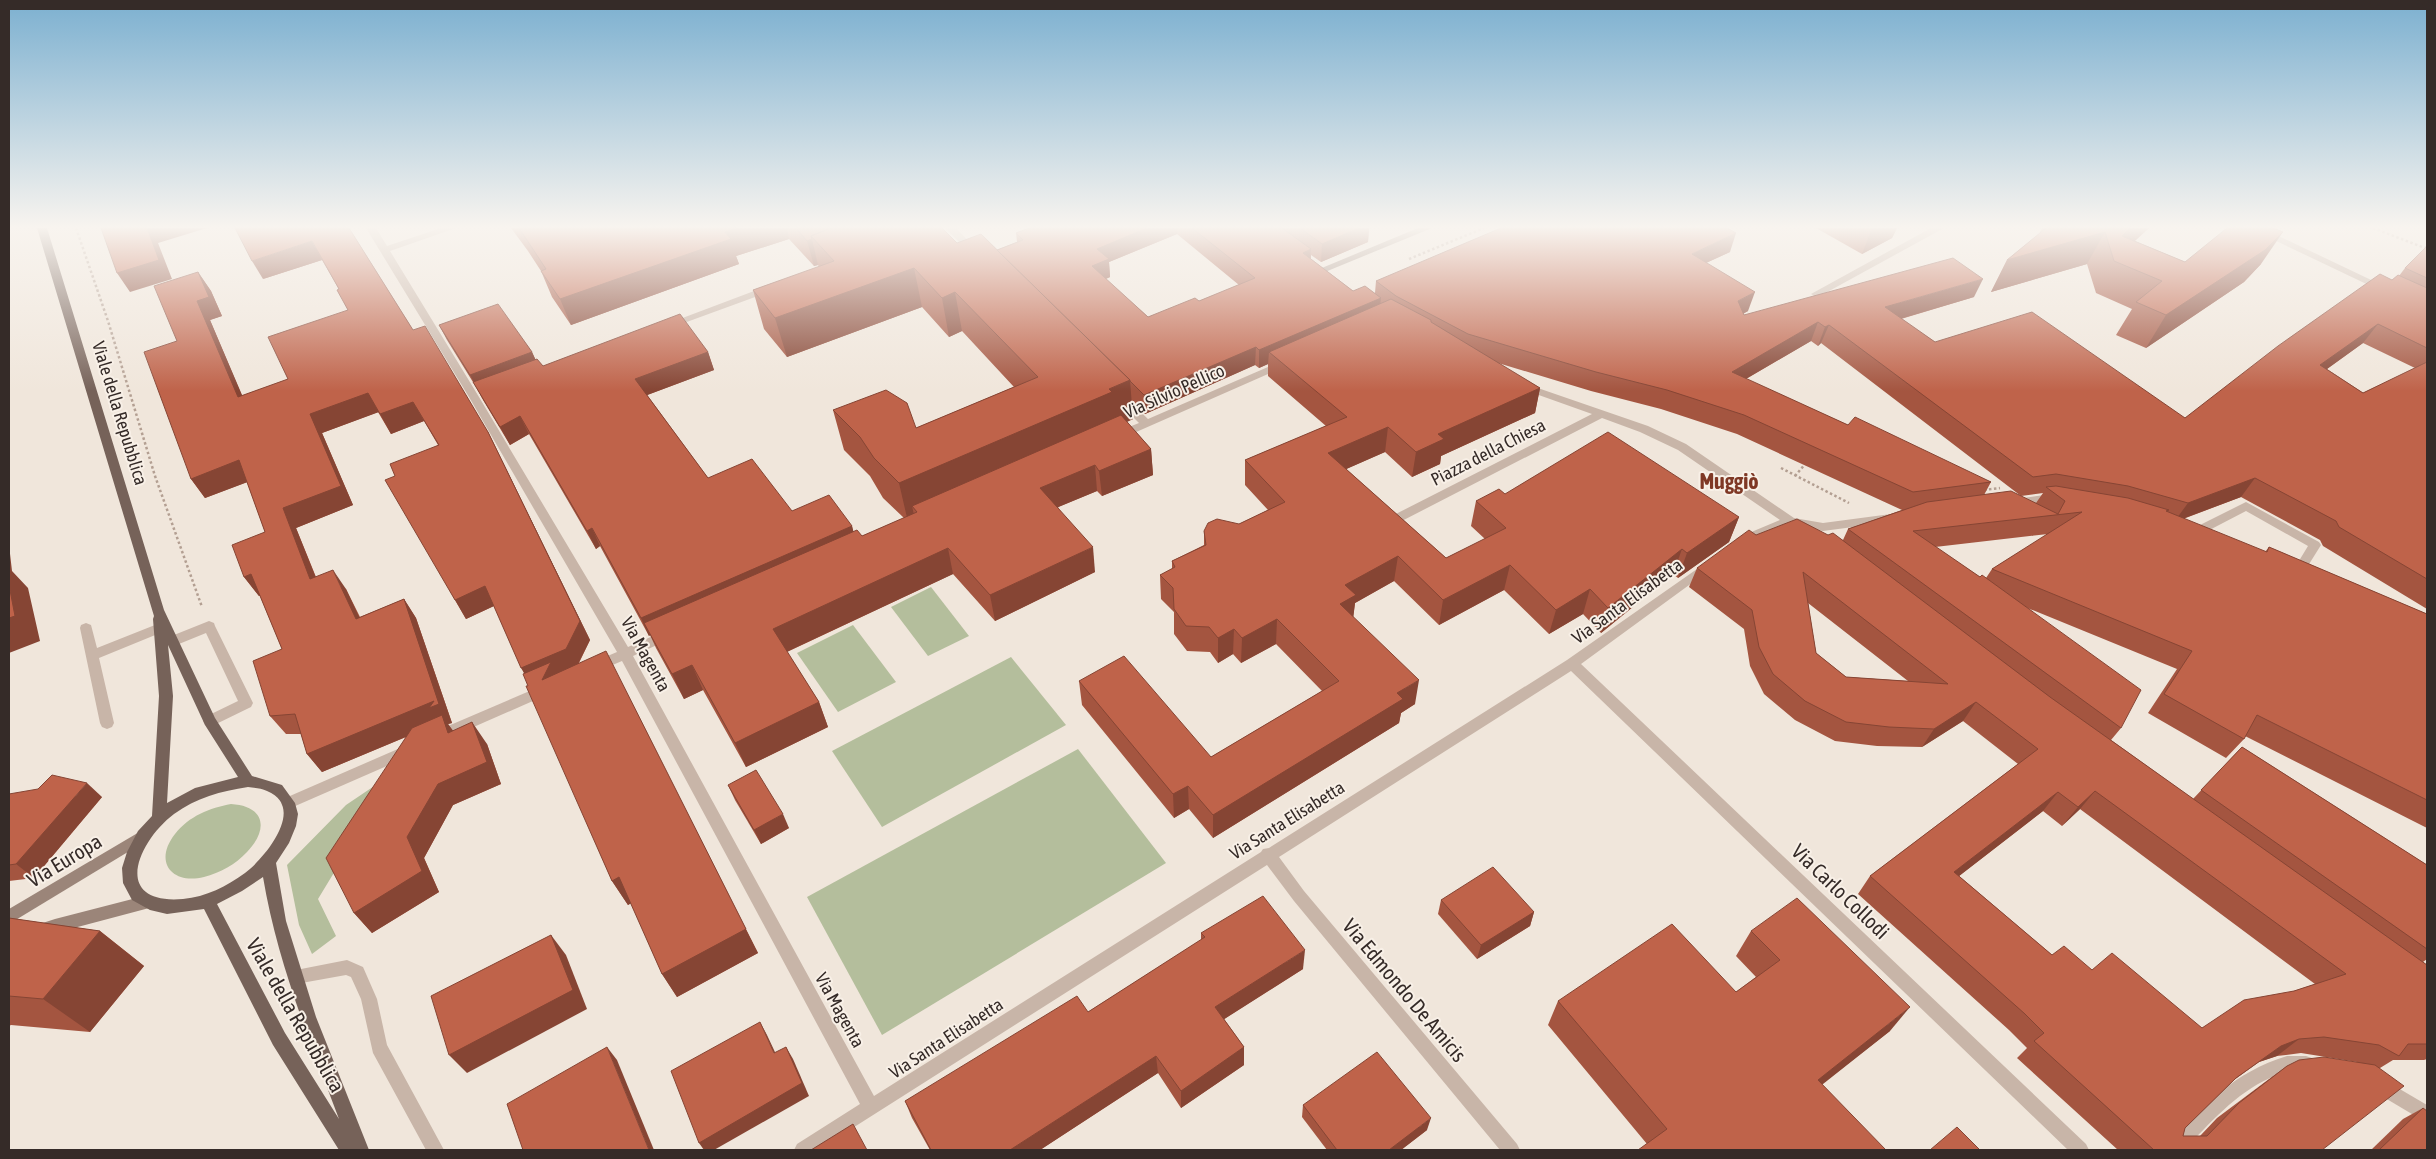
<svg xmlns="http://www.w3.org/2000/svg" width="2436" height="1159" font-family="'Asap Condensed',sans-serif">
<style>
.green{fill:#b4be9c}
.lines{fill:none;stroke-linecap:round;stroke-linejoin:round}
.path{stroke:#b39f92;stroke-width:2.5;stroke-dasharray:2.5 2.5;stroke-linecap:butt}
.lane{fill:#c8b5a8;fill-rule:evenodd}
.street{fill:#c8b5a8;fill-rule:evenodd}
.secondary{fill:#9b8579;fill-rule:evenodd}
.primary{fill:#766259;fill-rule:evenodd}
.wall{fill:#a45540;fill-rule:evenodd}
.shaded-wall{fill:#864534}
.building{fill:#bf634a;stroke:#864534;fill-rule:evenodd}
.labels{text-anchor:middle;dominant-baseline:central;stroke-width:4;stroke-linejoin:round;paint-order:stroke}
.street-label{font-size:18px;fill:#352b28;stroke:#f8f0e7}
.near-street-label{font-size:21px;fill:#352b28;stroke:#f8f0e7}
.district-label{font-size:22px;font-weight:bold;fill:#7f3825;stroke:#f8f0e7}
</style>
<rect width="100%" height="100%" fill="#f0e6db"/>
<g class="green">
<path d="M931,587L969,636L928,656L891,607Z"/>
<path d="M853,625L896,682L838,712L797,653Z"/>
<path d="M1011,657L1066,725L882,827L832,751Z"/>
<path d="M1078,749L1166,863L882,1035L807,897Z"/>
<path d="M395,772L318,899L336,936L312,954L299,925L287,865L346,805Z"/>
<path d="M231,804C265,806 269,829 247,852C236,864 220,873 204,877C172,885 153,862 175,834C189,816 210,808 231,804Z"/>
</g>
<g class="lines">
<g class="path">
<path d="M76,228L108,321L155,476L202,607"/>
<path d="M2373,228L2425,248L2427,246"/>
<path d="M1409,259L1484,228"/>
<path d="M1781,468L1849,503"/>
<path d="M1795,476L1806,463"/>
<path d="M1984,490L2000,488"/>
</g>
<g class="lane">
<path d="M1931,228H1944L1820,296L1816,297L1811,294Z"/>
<path d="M209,621L214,623L215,626L253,703L251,707L210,727L205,725L203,721L205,717L238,701L206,633L174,646L169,645L167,641L169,637Z"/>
<path d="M86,623L91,625L97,648L160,623L165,625L166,628L165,631L99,658L114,723L112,727L107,729L102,727L100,723L80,628L81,625Z"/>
</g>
<g class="street">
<path d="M366,228H376L387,246L441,228H456L390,251L479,397L628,647L662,632H672L673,635L672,638L633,656L874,1096L1261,852L1263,849L1269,848L1567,660L1707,562L1711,563L1713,566L1711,569L1581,664L2086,1144L2089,1150H2068L1571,671L1279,857L1304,891L1517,1144L1520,1150H1500L1294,901L1267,865L818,1150H794L797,1144L860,1104L622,661L596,672L591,671L589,667L591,663L617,652L469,397Z"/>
<path d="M945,228H956L978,251V255H972Z"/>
<path d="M2249,228H2262L2388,288L2387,290H2379Z"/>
<path d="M770,285L774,286V290L673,327H665L664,325Z"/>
<path d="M1282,361L1287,364L1286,366L1118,440L1112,436L1114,433L1139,423L1116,400L1115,398L1116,396H1124L1148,419Z"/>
<path d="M1523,383L1648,426L1686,444L1794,518L1823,523L1891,514L1897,518L1891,522L1823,531L1808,529L1807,533L1803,534L1789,526L1745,544H1737L1735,541L1737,538L1780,520L1678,450L1640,432L1602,418L1394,525H1386L1384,522L1386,519L1592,414L1519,388L1518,386L1519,384Z"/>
<path d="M2044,495L2059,498L2061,501L2055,505L2044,503L2015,507L2009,503L2015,499Z"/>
<path d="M2246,502L2319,542L2321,545L2301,577L2297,579L2291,574L2308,546L2246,511L2196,537L2192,538L2186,534L2188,531Z"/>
<path d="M546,684L551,685L553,689L551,693L444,740L439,742L434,740L432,736L434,732Z"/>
<path d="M407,745L412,747L414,751L412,755L293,807L288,809L283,807L281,803L283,799Z"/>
<path d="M347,960L363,967L377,999L387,1045L444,1150H426L373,1053L361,999L351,977L346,975L296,984L290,982L288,977L290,972L296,970Z"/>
<path d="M2287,1056H2306L2312,1058L2314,1064L2312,1070C2299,1075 2284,1072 2270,1078C2236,1093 2209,1124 2184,1150H2163L2166,1144C2203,1106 2234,1072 2287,1056Z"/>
<path d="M2381,1078L2427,1105V1123L2375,1092L2373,1086L2375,1080Z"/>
</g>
<g class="secondary">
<path d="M1418,228H1432L1325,272H1319L1317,270Z"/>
<path d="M141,831L146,833L148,837L146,841L9,924V909Z"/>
<path d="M148,895L153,897L156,902L153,907L55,933L9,948V934L55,919Z"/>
</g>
<path class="primary" d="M37,228H47L164,610L215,718L252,776L282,785L295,803L298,814L296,826L289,843L276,863L286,921L316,1017L369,1150H339L273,1045L204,909L167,914L150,910L132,900L123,883L122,868L127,852L138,831L152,816L159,696L153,619L154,616ZM168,645L205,725L238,777L195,788L167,803L173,696ZM248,787C254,788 261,788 267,791C307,807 265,858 245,873C227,886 206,897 183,899C111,905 137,842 174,814C196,798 221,791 248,787ZM263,877C277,961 309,1039 339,1119L285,1033L217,904L242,891Z"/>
</g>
<g class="wall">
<path d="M349,228L413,330L488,432L590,640L579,663L619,678L758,953L677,997L662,974L631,903L628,905L612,881L528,686L524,673L494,606L466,619L455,600L395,476L438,445L424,421L391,434L378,412L322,433L353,505L296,528L316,577L346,589L360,617L404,599L416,618L452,723L448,724L453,731L487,744L501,784L453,805L424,858L439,892L372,933L354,913L406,737L322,772L307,754L301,734H286L270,716L282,649L260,596H259L244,577L265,532L247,482L205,498L191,479L177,341L198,272L211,291L222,316L210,320L242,396L288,379L348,310L339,289L322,260L263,279Z"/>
<path d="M511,228H942L957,243L997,250L1017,242L1016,233L1028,229L1027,228H1369L1368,242L1321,262L1311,255V259L1353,291L1375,293L1376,281L1730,252L1706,263L1748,311L1743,314L1744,315L1974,297L1901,319L1935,342L2185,418L2399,276L2405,268L2427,246V609L2323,546L2320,540L2241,497L2183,519L2265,552L2269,547L2427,614V828L2245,736L2244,739L2226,758L2148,713L2177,669L2025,607L2121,728L2111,740L2193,799L2242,747L2427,865V959L2423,962L2427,965V1059L2424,1060H2393L2380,1068L2322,1150H2118L2017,1058L2027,1048L2009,1030L1858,894L1870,876L2018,764L1963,721L1922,747L1877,746L1835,741L1795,720L1764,694L1750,666L1744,629L1689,587L1697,568L1756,535H1828L1843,540L1848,529L1902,510L1737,434L1661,409L1591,391L1498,363L1540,388L1535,413L1441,456L1440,464L1412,477L1385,452L1346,469L1446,558L1485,539L1471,526L1476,501L1505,494L1739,517L1729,542L1678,578L1673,574L1601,633L1583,614L1549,634L1504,590L1439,625L1394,581L1355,603L1353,617L1415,704L1401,713L1399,723L1213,838L1189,809L1174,818L1082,705L1079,681L1211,757L1322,691L1276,644L1241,663L1233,654L1218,663L1210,652L1187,651L1174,634V612L1161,599L1160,575L1172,569V561L1204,545V531L1239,524L1268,510L1245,485V460L1326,426L1268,376V364L1259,368L1255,365L1145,414L1131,400L1133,419L1127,422L1151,449L1153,475L1102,496L1097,491L1058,507L1095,572L995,621L953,574L787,652L819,702L828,727L746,767L703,690L684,699L656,648L650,635L649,636L600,546L596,549L529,434L510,445L483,400L476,387L447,340L439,325L532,352L535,359L543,366L708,352L714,370L647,395L708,478L792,511L852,526L853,532L862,536L904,518L883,498L870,476L844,450L833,410L916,428L1014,387L962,331L949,337L922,307L787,357L764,329L753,290L819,267L818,265L814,266L789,239L736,256L739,264L571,325L552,297L541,271L528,251ZM1177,234L1239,285L1199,301L1148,317L1106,279L1110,277L1109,262ZM1811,341L1818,346L1821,343L2021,496L2043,493L2036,503L1984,495L1991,482L1848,425L1746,379ZM2363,343L2415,368L2363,393L2327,369ZM2048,534L1992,569L1986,578L1980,577L1935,547ZM1808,603L1908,681L1846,677L1816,653ZM2080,809L2315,984L2294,991L2202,1028L2092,970L2052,955L1959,876L2043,811L2062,826ZM2301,1053L2357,1062L2287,1066L2265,1082L2217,1118L2200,1136H2183L2185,1128L2234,1080L2259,1062L2277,1056Z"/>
<path d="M1816,228H1897L1892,238L1862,254Z"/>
<path d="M2042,228H2149L2135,241L2185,262L2261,264L2244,282L2146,348L2116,335L2132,309L2096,293L2087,264L1991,292L2007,260L2039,234Z"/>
<path d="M728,785L789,828L761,844L735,800Z"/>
<path d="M9,794L102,797L34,878L9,881Z"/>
<path d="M1441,900L1534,912L1530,926L1477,959L1438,914Z"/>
<path d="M9,918L100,931L144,966L90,1032L11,1025L9,1026Z"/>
<path d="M1751,931L1890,1031L1822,1084L1647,1144L1548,1025L1558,1001L1736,992L1756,977L1736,956Z"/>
<path d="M1201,933L1303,969L1224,1019L1244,1047V1065L1181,1108L1158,1073L1040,1150H930L912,1118L905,1101L1088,1012L1201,940Z"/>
<path d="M1303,1105L1427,1130L1401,1150H1327L1302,1117Z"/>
<path d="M2423,1108L2427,1150H2371L2403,1119Z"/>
</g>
<g class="shaded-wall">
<path d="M147,228H207L158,243L172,279L130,292L117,273Z"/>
<path d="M736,228H787L789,239L736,256L739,264L571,325L560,299L725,232Z"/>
<path d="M1147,228H1177V234L1109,262L1110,277L1093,284L1092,266L1097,249Z"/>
<path d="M1359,228H1369L1368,242L1321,262L1322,244Z"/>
<path d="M1872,228H1897L1892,238L1862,254Z"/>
<path d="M2130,228H2149L2114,259L2122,236Z"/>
<path d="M2105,232L2087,264L1991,292L2007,260Z"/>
<path d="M2283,232L2261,264L2244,282L2146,348L2166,315Z"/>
<path d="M1736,233L1730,252L1686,272L1692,254Z"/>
<path d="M812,239L818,265L814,266L807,241Z"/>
<path d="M312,241L322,260L263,279L252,261Z"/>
<path d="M1311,249L1310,267L1303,253Z"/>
<path d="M914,268L922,307L787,357L775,318Z"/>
<path d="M198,272L211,291L222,316L210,320L251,416L238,397L197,301Z"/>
<path d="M1983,279L1974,297L1876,326L1885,307Z"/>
<path d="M955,292L962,331L949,337L942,298Z"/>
<path d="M1755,292L1748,311L1732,319L1738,301Z"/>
<path d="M1381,298L1379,316L1269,352L1268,364L1259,368V350Z"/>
<path d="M1818,322L1811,341L1725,391L1732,372Z"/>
<path d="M2378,324L2363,343L2306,384L2320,365Z"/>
<path d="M1829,325L1821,343L1818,346L1825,327Z"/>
<path d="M1256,347L1255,365L1145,414L1144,395Z"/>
<path d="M532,352L539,367L478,390L470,375Z"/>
<path d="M708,352L714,370L642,397L635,379Z"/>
<path d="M1130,380L1133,419L917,512L912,506L915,519L908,522L899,483Z"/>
<path d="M1540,388L1535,413L1441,456L1440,464L1412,477L1416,452L1438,434Z"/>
<path d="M368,393L379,412L322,433L353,505L296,528L324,598L310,579L283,508L310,414Z"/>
<path d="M413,402L424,421L391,434L380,414Z"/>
<path d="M520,416L529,434L510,445L500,427Z"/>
<path d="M1388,427L1385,452L1326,478L1328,453Z"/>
<path d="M488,432L590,640L576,668L533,687L521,668Z"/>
<path d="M1151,449L1153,475L1102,496L1099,471Z"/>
<path d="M239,460L253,480L205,498L191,479Z"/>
<path d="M1095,465L1097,491L1044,513L1040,488Z"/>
<path d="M2255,478L2241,497L2174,522L2188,503Z"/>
<path d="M1739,517L1729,542L1678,578L1687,553Z"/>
<path d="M852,526L857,545L644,623L650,635L649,636L641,618Z"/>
<path d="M592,528L600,546L596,549L587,531Z"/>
<path d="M9,545L12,571L28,588L40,641L9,653Z"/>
<path d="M1093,547L1095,572L995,621L990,595Z"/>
<path d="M948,548L953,574L782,654L773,629Z"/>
<path d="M1682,549L1673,574L1601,633L1608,608Z"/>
<path d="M1398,556L1394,581L1355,603L1353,620L1340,604L1345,585Z"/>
<path d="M1510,565L1504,590L1439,625L1443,600Z"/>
<path d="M333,570L346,589L369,638L356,619Z"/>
<path d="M251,574L266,593L259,596L244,577Z"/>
<path d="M485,586L496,605L466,619L455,600Z"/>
<path d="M1590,589L1583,614L1549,634L1556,610Z"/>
<path d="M404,599L416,618L452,723L448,724L457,736L463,754L439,723L322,772L307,754Z"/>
<path d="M1277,619L1276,644L1241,663L1242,638Z"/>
<path d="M1234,629L1233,654L1218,663V638Z"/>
<path d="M692,665L703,690L684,699L672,674Z"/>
<path d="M619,678L758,953L677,997L662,974Z"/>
<path d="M1419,680L1415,704L1401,713L1399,723L1213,838V815L1397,693Z"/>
<path d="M819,702L828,727L746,767L735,743Z"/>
<path d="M1976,702L1963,721L1922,747L1934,729Z"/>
<path d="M472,722L487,744L501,784L453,805L424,858L439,892L372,933L354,913L407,837Z"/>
<path d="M87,783L102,797L34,878L16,864Z"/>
<path d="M1188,786L1189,809L1174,818L1173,794Z"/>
<path d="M2095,791L2080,809L2062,826L2078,807Z"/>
<path d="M2058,792L2043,811L1941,890L1954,872Z"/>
<path d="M783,814L789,828L761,844L754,830Z"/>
<path d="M619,877L635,901L628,905L612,881Z"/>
<path d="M1534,912L1530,926L1477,959L1481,945Z"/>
<path d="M100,931L144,966L90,1032L43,999Z"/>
<path d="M551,935L566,955L587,1009L467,1073L449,1055Z"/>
<path d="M1305,950L1303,969L1215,1025V1007Z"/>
<path d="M1910,1007L1890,1031L1799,1103L1818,1080Z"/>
<path d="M760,1022L767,1035L781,1065L774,1053Z"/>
<path d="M2299,1039L2277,1056L2259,1062L2215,1094L2281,1046Z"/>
<path d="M607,1047L617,1060L654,1150H649Z"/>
<path d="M786,1047L793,1059L809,1096L714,1150H704L699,1143Z"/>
<path d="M1244,1047V1065L1181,1108V1091Z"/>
<path d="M1156,1056L1158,1073L1040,1150H1010Z"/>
<path d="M1431,1118L1427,1130L1401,1150H1389Z"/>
</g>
<g class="building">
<path d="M101,228H147L159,260L117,273Z"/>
<path d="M235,228H349L413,330L425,326L488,432L580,621L566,649L521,668L485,586L455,600L385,480L395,476L390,464L439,445L413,402L380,414L368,393L310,414L341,486L283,508L310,579L333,570L356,619L404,599L439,704L429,708L434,701L307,754L295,714L270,716L253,661L282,649L251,574L244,577L232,545L265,532L239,460L191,479L144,352L177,341L154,286L198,272L209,297L197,301L238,397L288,379L268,337L348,310L337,290L339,289L312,241L252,261Z"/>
<path d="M519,228H736L725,232L731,239L560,299L541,271L546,269Z"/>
<path d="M796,228H831L811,236L812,239L807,241Z"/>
<path d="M831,228H942L957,243L981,234L1130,380L1109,389L1112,392L899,483L874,458L860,437L833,410L886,390L907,403L916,428L1038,377L955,292L942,298L914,268L775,318L753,290L834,261L811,236Z"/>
<path d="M1029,228H1147L1097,249L1109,259L1092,266L1148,317L1195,298L1199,301L1255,278L1192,228H1282L1311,249L1303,253L1353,291L1365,286L1381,298L1259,350L1256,347L1144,395L1130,381V380L997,250L1023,240L1016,233Z"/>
<path d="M1300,228H1359L1322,244Z"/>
<path d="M1501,228H1727L1736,233L1692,254L1755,292L1738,301L1744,315L1953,258L1983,279L1885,307L1935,342L2032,312L2185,418L2278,346L2380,274L2392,280L2398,275L2427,288V348L2378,324L2320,365L2363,393L2427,362V579L2339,527L2336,521L2255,478L2188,503L2128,486L2056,474L2033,477L1829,325L1825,327L1818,322L1732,372L1848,425L1855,417L1991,482L1913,492L1744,415L1667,390L1596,372L1468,334L1396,296L1376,281Z"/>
<path d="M2046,228H2130L2122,236L2185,262L2227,228H2273L2283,232L2265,250L2166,315L2136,302L2162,281L2114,261L2105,232L2007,260Z"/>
<path d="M2427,246V278L2405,268Z"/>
<path d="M1391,299L1431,320V322L1540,388L1438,434L1444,439L1416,452L1388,427L1328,453L1446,558L1506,528L1476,501L1499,489L1505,494L1608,432L1739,517L1687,553L1682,549L1608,608L1590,589L1556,610L1510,565L1443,600L1398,556L1345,585L1356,595L1340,604L1419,680L1397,693L1403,699L1213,815L1188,786L1173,794L1079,681L1124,656L1211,757L1339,681L1277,619L1242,638L1234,629L1218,638L1209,627L1186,626L1174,609L1173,588L1160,575L1175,567L1172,561L1206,545L1204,531L1208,523L1217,519L1239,524L1285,502L1245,460L1347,417L1269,352Z"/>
<path d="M498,304L532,352L470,375L439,325Z"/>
<path d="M680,314L708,352L635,379L708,478L752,459L792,511L829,495L852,526L641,618L592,528L587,531L520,416L500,427L473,382L537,359L543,366Z"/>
<path d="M1121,415L1151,449L1099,471L1095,465L1040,488L1093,547L990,595L948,548L773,629L819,702L735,743L692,665L672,674L644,623L857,530L862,536L917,512L912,506Z"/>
<path d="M2056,486L2128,498L2169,510L2166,511L2267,552L2269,547L2427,614V800L2257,715L2244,739L2164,694L2192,651L1992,569L2082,512L1913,531L1980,577L1982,575L2141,690L2121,728L1848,529L1927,502L2011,491L2058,514L2065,501L2046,487Z"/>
<path d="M1797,519L1828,535L1833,533L2050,697L2427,965V1044H2408L2399,1056L2379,1045L2324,1037L2299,1039L2281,1046L2236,1078L2185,1128L2183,1136H2207L2239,1103L2287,1066L2299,1060L2324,1057L2375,1065L2404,1086L2322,1150H2154L2034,1041L2044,1033L2025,1014L1870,876L2038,749L1976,702L1934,729L1889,727L1846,722L1805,701L1773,674L1759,647L1752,610L1697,568L1749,530L1756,535ZM1803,572L1948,684L1846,677L1816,653ZM2095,791L2346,974L2294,991L2244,1000L2202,1028L2112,953L2092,970L2064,946L2052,955L1954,872L2058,792L2078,807Z"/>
<path d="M9,585L15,616L9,618Z"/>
<path d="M606,651L746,929L662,974L619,877L612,881L526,686H528L523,674L551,662L542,680Z"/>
<path d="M442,715L448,733L472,722L487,762L438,784L407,837L422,871L354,913L326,858L412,728Z"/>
<path d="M2242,747L2427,865V949L2201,790Z"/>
<path d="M756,770L783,814L754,830L728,785Z"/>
<path d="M52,775L87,783L16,864L9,865V794L38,789Z"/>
<path d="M1493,867L1534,912L1481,945L1441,900Z"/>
<path d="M1263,896L1305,950L1215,1007L1244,1047L1181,1091L1156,1056L1010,1150H931L905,1101L1077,996L1088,1012L1205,937L1201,933Z"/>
<path d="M1797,898L1910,1007L1818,1080L1886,1150H1638L1667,1129L1558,1001L1672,924L1736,992L1780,960L1751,931Z"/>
<path d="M9,918L100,931L43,999L9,996Z"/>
<path d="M551,935L573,990L449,1055L431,996Z"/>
<path d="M760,1022L774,1053L786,1047L802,1083L699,1143L671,1071Z"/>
<path d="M607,1047L649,1150H523L507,1104Z"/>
<path d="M1377,1052L1431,1118L1389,1150H1337L1303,1105Z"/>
<path d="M2423,1108L2427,1111V1150H2379Z"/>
<path d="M853,1124L867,1150H811Z"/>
<path d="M1957,1127L1980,1150H1930Z"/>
</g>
<linearGradient id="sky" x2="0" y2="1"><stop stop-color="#7cb0d0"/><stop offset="0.58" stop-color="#f8f4ef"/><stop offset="1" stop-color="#f8f4ef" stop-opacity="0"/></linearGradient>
<rect width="2436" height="391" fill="url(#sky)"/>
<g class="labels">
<g class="street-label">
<text transform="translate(1174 391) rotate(-24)">Via Silvio Pellico</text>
<text transform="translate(120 413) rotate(73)">Viale della Repubblica</text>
<text transform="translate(1488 452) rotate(-27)">Piazza della Chiesa</text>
<text transform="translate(1627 601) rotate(-36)">Via Santa Elisabetta</text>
<text transform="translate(646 654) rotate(61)">Via Magenta</text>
<text transform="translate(1287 820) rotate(-32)">Via Santa Elisabetta</text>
<text transform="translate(840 1010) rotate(61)">Via Magenta</text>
<text transform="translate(946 1038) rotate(-33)">Via Santa Elisabetta</text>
</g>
<g class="near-street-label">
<text transform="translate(64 860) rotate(-31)">Via Europa</text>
<text transform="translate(1841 891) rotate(44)">Via Carlo Collodi</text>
<text transform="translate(1405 990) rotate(50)">Via Edmondo De Amicis</text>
<text transform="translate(296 1015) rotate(60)">Viale della Repubblica</text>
</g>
<g class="district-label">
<text x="1729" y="481">Muggiò</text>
</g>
</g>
<rect width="2436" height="1159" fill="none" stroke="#352b28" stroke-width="20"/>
</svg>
